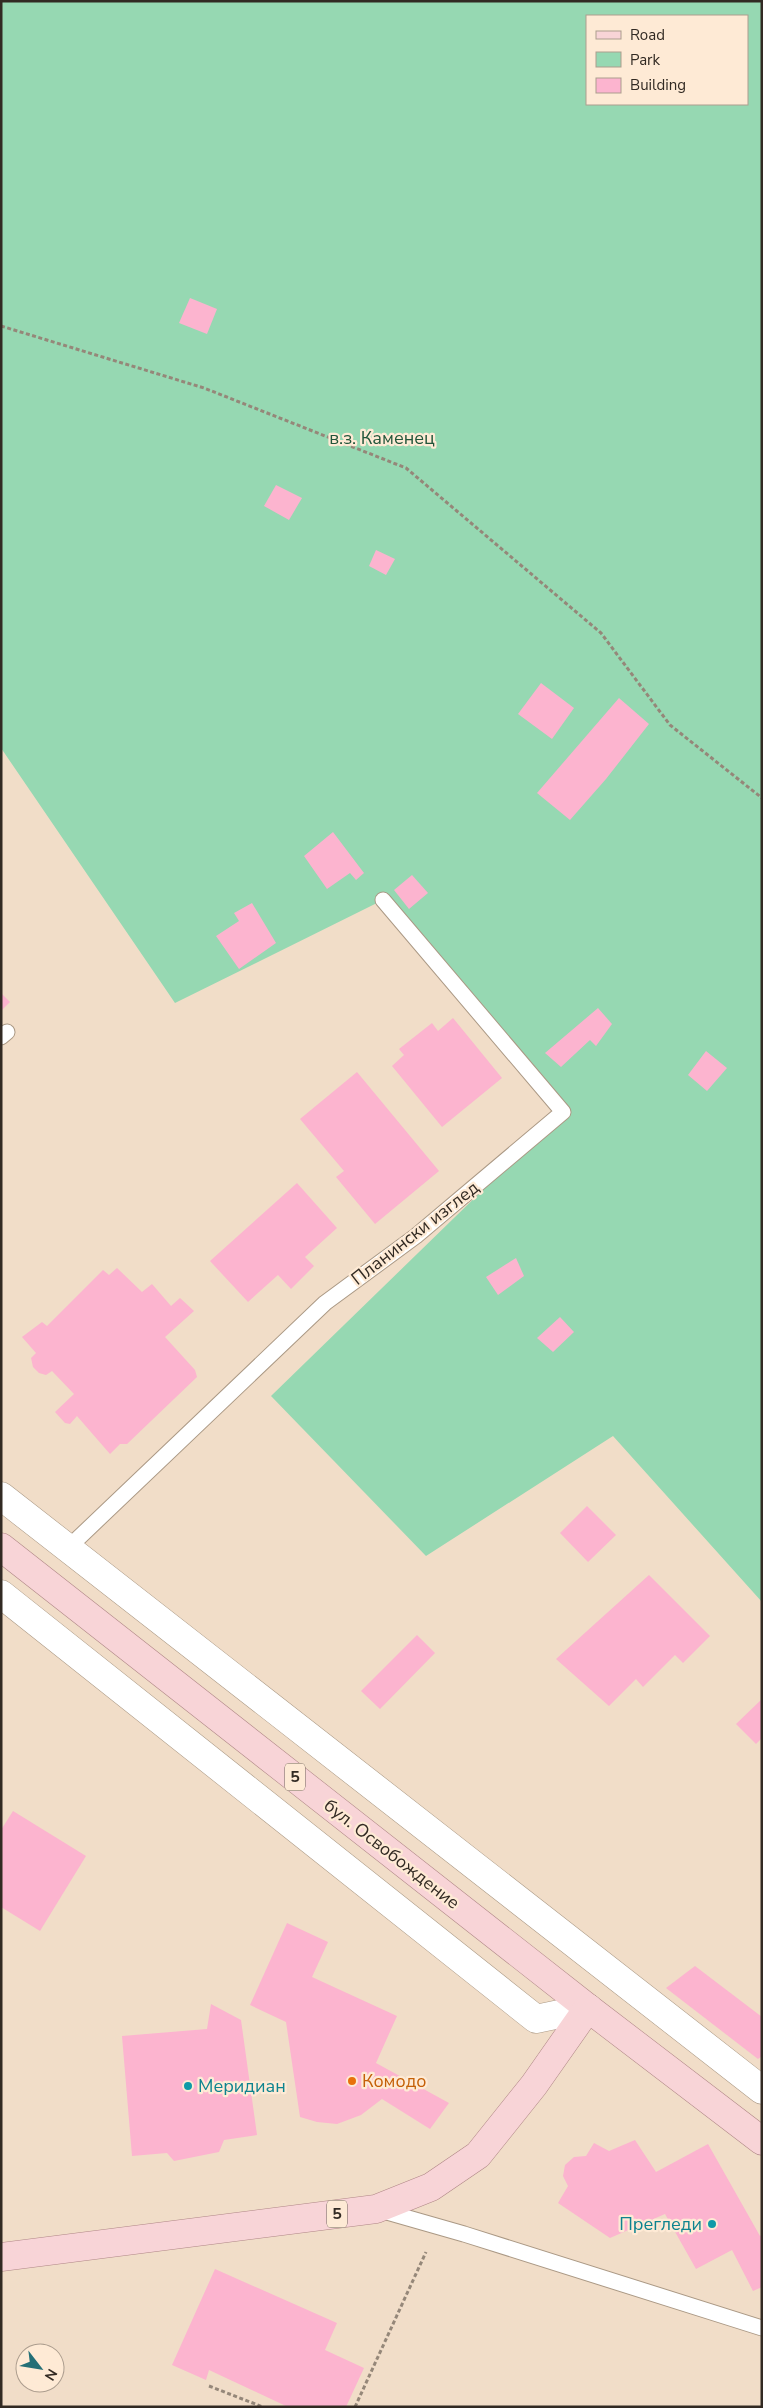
<svg xmlns="http://www.w3.org/2000/svg" width="763" height="2408" font-family="'Nunito Sans',sans-serif">
<style>
.green{fill:#96d8b2;fill-rule:evenodd}
.building{fill:#fcb4cf}
.lines{fill:none;stroke-linecap:round;stroke-linejoin:round}
.service-casing{stroke:#ab9985;stroke-width:17}
.minor-casing{stroke:#ab9985;stroke-width:29}
.primary-casing{stroke:#af8686;stroke-width:29}
.path{stroke:#958779;stroke-width:3;stroke-dasharray:4 2.5;stroke-linecap:butt}
.service{stroke:#fff;stroke-width:15}
.minor{stroke:#fff;stroke-width:28}
.primary{stroke:#f8d4d7;stroke-width:28}
.food-dot{fill:#e8710a;stroke:#feead5;stroke-width:2}
.culture-dot{fill:#0f9aa8;stroke:#feead5;stroke-width:2}
.labels{text-anchor:middle;dominant-baseline:central;stroke-width:4.5;stroke-linejoin:round;paint-order:stroke}
.shield{fill:#feead5;stroke:#6f6458;stroke-width:1}
.shield-label{font-size:16px;font-weight:bold;fill:#322a23}
.park-label{font-size:18px;fill:#21553a;stroke:#feead5}
.street-label{font-size:18px;fill:#322a23;stroke:#feead5}
.food-label{font-size:18px;fill:#c56008;stroke:#feead5;text-anchor:start}
.culture-label{font-size:18px;fill:#0d838f;stroke:#feead5;text-anchor:start}
</style>
<rect width="100%" height="100%" fill="#f1ddc8"/>
<path class="green" d="M1,1H762V1602L613,1436L426,1556L271,1396L563,1112L383,900L175,1003L1,748ZM587,16H747V104H587Z"/>
<g class="building">
<path d="M190,298L217,309L207,334L179,323Z"/>
<path d="M276,485L302,498L289,520L264,506Z"/>
<path d="M376,550L395,559L386,575L369,566Z"/>
<path d="M541,683L574,708L552,739L518,714Z"/>
<path d="M619,698L649,724L606,779L570,820L537,793Z"/>
<path d="M333,832L364,873L356,880L350,873L327,889L304,856Z"/>
<path d="M412,875L428,893L409,909L394,890Z"/>
<path d="M252,903L276,943L239,969L216,936L239,921L234,913Z"/>
<path d="M1,993L10,1002L1,1011Z"/>
<path d="M598,1008L612,1024L596,1046L590,1040L561,1067L545,1053Z"/>
<path d="M453,1018L502,1078L442,1127L392,1066L404,1055L399,1049L432,1023L438,1031Z"/>
<path d="M706,1051L727,1068L707,1091L688,1075Z"/>
<path d="M357,1072L439,1171L375,1224L336,1177L344,1171L300,1119Z"/>
<path d="M297,1183L337,1228L305,1257L314,1266L291,1289L278,1275L248,1302L210,1261Z"/>
<path d="M516,1258L524,1276L498,1295L486,1277Z"/>
<path d="M117,1268L142,1292L152,1284L171,1306L180,1298L194,1311L165,1337L195,1370L197,1377L127,1444H120L110,1454L77,1416L70,1424L65,1423L55,1412L74,1394L52,1371L46,1375L39,1373L33,1367L31,1358L36,1353L22,1337L42,1322L47,1326L103,1270L109,1275Z"/>
<path d="M560,1317L574,1332L553,1352L537,1338Z"/>
<path d="M587,1506L616,1535L588,1562L560,1533Z"/>
<path d="M649,1575L710,1636L683,1663L675,1655L643,1687L636,1679L609,1706L556,1659Z"/>
<path d="M417,1635L435,1653L380,1709L361,1691Z"/>
<path d="M762,1699V1738L756,1744L736,1724Z"/>
<path d="M13,1811L86,1856L40,1931L1,1907V1830Z"/>
<path d="M287,1923L328,1942L312,1977L397,2016L376,2063L449,2103L430,2129L382,2099L361,2115L337,2124L317,2122L300,2117L286,2022L250,2005Z"/>
<path d="M695,1966L762,2017V2056L758,2059L666,1988Z"/>
<path d="M211,2004L241,2020L257,2135L224,2140L219,2152L174,2161L167,2153L132,2156L122,2036L207,2029Z"/>
<path d="M635,2140L656,2172L708,2144L760,2236L762,2235V2287L753,2291L732,2250L696,2269L665,2214L610,2238L558,2203L568,2186L563,2176L565,2165L574,2157L586,2156L594,2143L609,2151Z"/>
<path d="M215,2269L337,2323L325,2350L364,2368L346,2407H288L209,2370L206,2380L172,2365Z"/>
</g>
<g class="lines">
<defs>
<g id="service">
<path d="M1,1037L7,1032"/>
<path d="M68,1548L325,1303L416,1236L563,1112L383,900"/>
<path d="M380,2210L464,2234L762,2328"/>
</g>
<g id="minor">
<path d="M1,1496L762,2090"/>
<path d="M1,1594L536,2019L588,2008"/>
</g>
<g id="primary">
<path d="M1,1547L588,2008L762,2141"/>
<path d="M1,2257L376,2209L431,2187L478,2155L534,2085L588,2008"/>
</g>
</defs>
<use href="#service" class="service-casing"/>
<use href="#minor" class="minor-casing"/>
<use href="#primary" class="primary-casing"/>
<g class="path">
<path d="M1,326L204,388L406,468L601,633L670,725L762,798"/>
<path d="M209,2386L263,2407"/>
<path d="M355,2407L426,2252"/>
</g>
<use href="#service" class="service"/>
<use href="#minor" class="minor"/>
<use href="#primary" class="primary"/>
</g>
<circle class="food-dot" cx="352" cy="2081" r="5"/>
<g class="culture-dot">
<circle cx="188" cy="2086" r="5"/>
<circle cx="712" cy="2224" r="5"/>
</g>
<g class="labels">
<g class="shield">
<rect x="285" y="1763.5" width="20" height="27" rx="4"/>
<rect x="327" y="2200.5" width="20" height="27" rx="4"/>
</g>
<g class="shield-label">
<text x="295" y="1777">5</text>
<text x="337" y="2214">5</text>
</g>
<g class="park-label">
<text x="382" y="438">в.з. Каменец</text>
</g>
<g class="street-label">
<text transform="translate(415 1233) rotate(-38)">Планински изглед</text>
<text transform="translate(392 1854) rotate(38)">бул. Освобождение</text>
</g>
<g class="food-label">
<text x="362" y="2081">Комодо</text>
</g>
<g class="culture-label">
<text x="198" y="2086">Меридиан</text>
<text x="702" y="2224" text-anchor="end">Прегледи</text>
</g>
</g>
<rect width="763" height="2408" fill="none" stroke="#322a23" stroke-width="5"/>
<rect x="586" y="15" width="162" height="90" fill="#feead5" stroke="#ac9d8e"/>
<rect x="596" y="31" width="25" height="8" fill="#f8d4d7" stroke="#ac9d8e"/>
<text x="630" y="40" font-size="15" fill="#322a23">Road</text>
<rect x="596" y="52" width="25" height="15" fill="#96d8b2" stroke="#ac9d8e"/>
<text x="630" y="65" font-size="15" fill="#322a23">Park</text>
<rect x="596" y="78" width="25" height="15" fill="#fcb4cf" stroke="#ac9d8e"/>
<text x="630" y="90" font-size="15" fill="#322a23">Building</text>
<g transform="translate(40 2368) rotate(121)"><circle r="24" fill="#feead5" stroke="#ac9d8e"/>
<path d="M0-4L9 19L0 12L-9 19Z" fill="#246f76"/>
<text y="-8" font-size="14" font-weight="bold" text-anchor="middle" fill="#322a23">N</text>
</g>
</svg>
